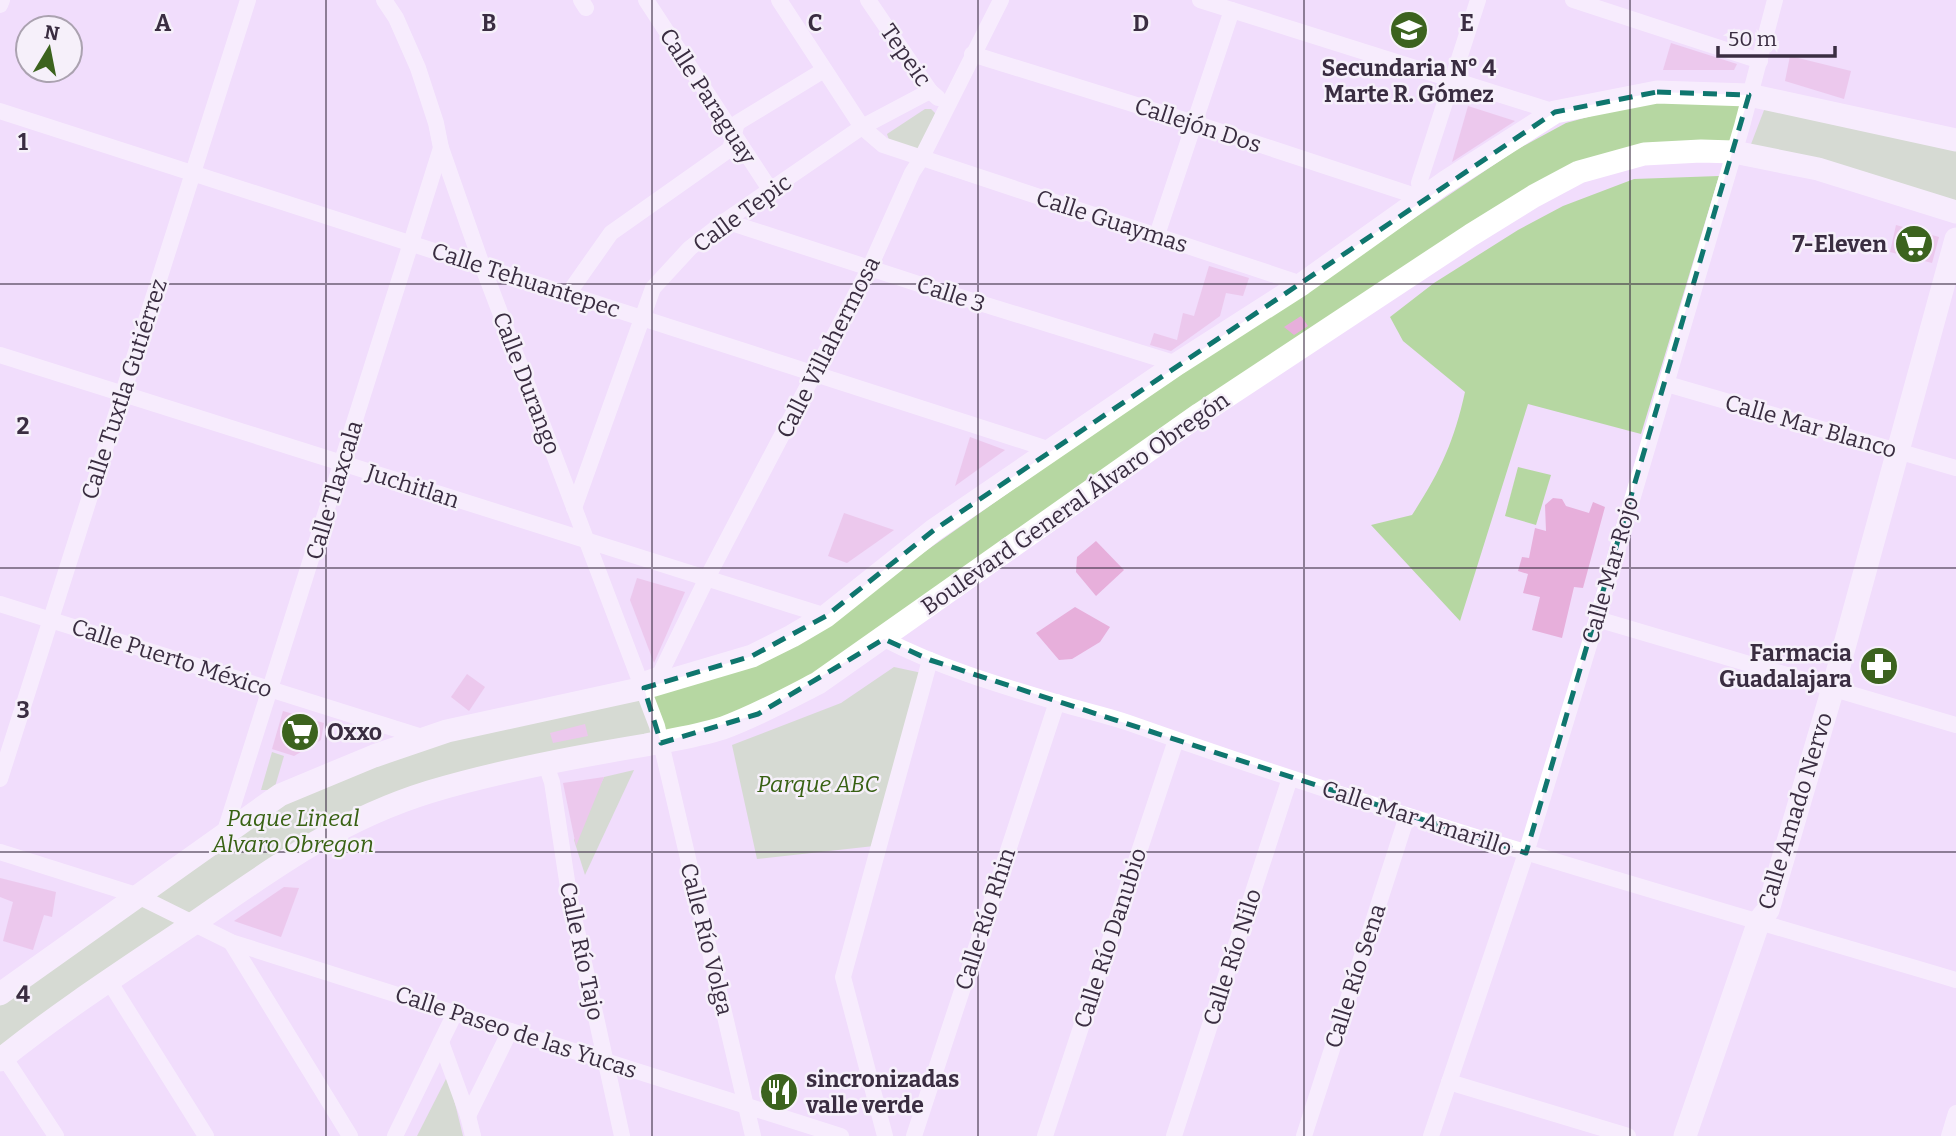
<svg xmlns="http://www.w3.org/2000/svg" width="1956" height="1136" font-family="Bitter,serif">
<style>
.green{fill:#b6d7a2}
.building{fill:#e7afdb}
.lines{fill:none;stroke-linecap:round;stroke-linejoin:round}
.street{stroke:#fff;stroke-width:16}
.secondary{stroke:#fff;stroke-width:23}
.marked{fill:none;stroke:#0f766e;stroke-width:5;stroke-dasharray:14 9;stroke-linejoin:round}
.grid{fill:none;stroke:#3a2d41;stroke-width:2;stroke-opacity:0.55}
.labels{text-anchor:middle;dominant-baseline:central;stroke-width:5;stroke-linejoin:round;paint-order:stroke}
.street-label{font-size:23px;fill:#3a2d41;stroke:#f6f0fa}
.poi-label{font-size:23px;font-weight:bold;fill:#3a2d41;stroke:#f6f0fa;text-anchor:end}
.park-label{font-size:23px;font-style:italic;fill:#386113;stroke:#f6f0fa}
.grid-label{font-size:23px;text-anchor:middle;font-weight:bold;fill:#3a2d41;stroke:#f6f0fa;stroke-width:5;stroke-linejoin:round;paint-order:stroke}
</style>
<rect width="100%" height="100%" fill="#f1ddfc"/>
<g class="green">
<path d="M1683,100L1754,105L1738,151L1644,152L1485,224L828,686L562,768L438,798L348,833L237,900L0,1065V999L262,814L368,760L805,636L1082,441L1516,150L1566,123L1628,106Z"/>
<path d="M1766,105L1956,151V208L1748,152Z"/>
<path d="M925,109H931L935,113L934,120L920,150L889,140L887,134Z"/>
<path d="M1719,176L1641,434L1528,404L1460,621L1371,525L1412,515C1440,472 1454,442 1465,392L1403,341L1390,317L1434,283L1518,230L1563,206L1634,179Z"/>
<path d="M1518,467L1551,475L1536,525L1505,516Z"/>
<path d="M894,667L922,673L874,846L757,859L732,745L841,703Z"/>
<path d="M272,752L284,756L274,790H261Z"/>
<path d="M634,770L585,875L574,840L604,777Z"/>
<path d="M448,1075L463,1136H417Z"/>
</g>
<g class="building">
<path d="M1671,43L1737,64L1734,70H1663Z"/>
<path d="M1790,56L1851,71L1844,99L1785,81Z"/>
<path d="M1468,106L1515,121L1452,162Z"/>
<path d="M1896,225L1939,237L1932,263L1890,252Z"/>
<path d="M1209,266L1249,278L1243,296L1226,293L1220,316L1171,351L1150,345L1154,333L1177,340L1183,313L1194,316Z"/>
<path d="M1301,316L1308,326L1294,335L1284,327Z"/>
<path d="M970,437L1005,450L955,486Z"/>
<path d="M1553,498L1562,499L1566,506L1589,513L1593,502L1605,507L1583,588L1574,587L1562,638L1532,630L1540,597L1523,593L1528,574L1518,571L1522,557L1529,558L1535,528L1546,531L1545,505Z"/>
<path d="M844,513L894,530L847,563L828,556Z"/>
<path d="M1096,541L1124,570L1096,596L1076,572L1077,557Z"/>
<path d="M637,578L685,592L654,663L630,600Z"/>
<path d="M1075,607L1110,627L1100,642L1072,659L1059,660L1036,633Z"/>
<path d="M467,674L485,687L469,711L451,697Z"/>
<path d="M283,711L324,723L321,740L294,756L272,749Z"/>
<path d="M585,724L588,736L553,743L550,733Z"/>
<path d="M604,777L576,846L563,783Z"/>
<path d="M0,878L56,892L52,917L44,915L33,950L3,941L13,902L0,897Z"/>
<path d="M284,887L299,888L281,937L234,921Z"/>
</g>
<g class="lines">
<g class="street">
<path d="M384,0L396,18L418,68L436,123L441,148L482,265L657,726L753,1136"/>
<path d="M581,0L586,8"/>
<path d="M646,0L771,191"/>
<path d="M779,0L862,127L883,145L1302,284"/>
<path d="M868,0L930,91L938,98"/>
<path d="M1200,0L1555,112"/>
<path d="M1573,0L1760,61"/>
<path d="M0,5L2,0"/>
<path d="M972,54L1194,123L1422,198"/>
<path d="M0,111L1051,450"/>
<path d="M1422,198L1419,183L1478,0"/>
<path d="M725,221L928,287L1177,364"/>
<path d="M1157,235L1232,10"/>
<path d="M568,294L611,233L730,149L737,123L824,70"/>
<path d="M0,355L826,616"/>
<path d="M1667,384L1956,468"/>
<path d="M574,508L653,288L690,248L725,221L862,127L930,91"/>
<path d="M0,604L425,738"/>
<path d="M1597,619L1956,725"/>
<path d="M884,639C938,667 999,685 1059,703C1082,710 1106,715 1129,723C1401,819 1679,898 1956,980"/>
<path d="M643,680L660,674L706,580L870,267L912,173L921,159L1001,0"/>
<path d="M546,765L552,782L569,894L622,1136"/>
<path d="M0,779L248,0"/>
<path d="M225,831L441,148"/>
<path d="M0,852L136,895L231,942L841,1136"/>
<path d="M231,942L350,1136"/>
<path d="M109,981L206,1136"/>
<path d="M441,1042L468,1116L473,1136"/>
<path d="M4,1057L56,1136"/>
<path d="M1449,1082L1628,1136"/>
<path d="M468,1116L510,1031"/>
<path d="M395,1136L455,1013"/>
<path d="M885,1136L843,977L930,660"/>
<path d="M914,1136L1057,702"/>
<path d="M1045,1136L1176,740"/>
<path d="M1174,1136L1290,778"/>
<path d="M1304,1136L1407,816"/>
<path d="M1431,1136L1526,853L1597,619L1742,126L1775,0"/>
<path d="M1949,1136L1956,1113"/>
</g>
<g class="secondary">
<path d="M0,994L280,795L374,756L447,731L644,688L752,656L792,636L826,616L934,530L1177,364L1302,284L1444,183L1555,112L1657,92L1749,95L1956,140"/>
<path d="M0,1060C57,1014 120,973 181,932C263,876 332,822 429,792C499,771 573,757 646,745C671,740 698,736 723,728C756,716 787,699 818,683L1200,414L1471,235L1534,196L1579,172L1644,154L1701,151L1734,152L1818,169L1956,212"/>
<path d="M1685,1136L1759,921L1768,910L1833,688L1956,239"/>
</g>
</g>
<path d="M0 0H1956V1136H0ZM1657,92L1749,95L1526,853L930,660L884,639L758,714L661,743L644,688L752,656L826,616L934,530L1555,112Z" fill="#f1ddfc" fill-opacity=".55" fill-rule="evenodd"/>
<path class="marked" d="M1657,92L1749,95L1526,853L930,660L884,639L758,714L661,743L644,688L752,656L826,616L934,530L1555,112Z"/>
<path class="grid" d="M326,0V1136M652,0V1136M978,0V1136M1304,0V1136M1630,0V1136M0,284H1956M0,568H1956M0,852H1956"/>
<defs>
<symbol id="school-disc" viewBox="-11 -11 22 22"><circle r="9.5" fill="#3c631e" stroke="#f6f0fa"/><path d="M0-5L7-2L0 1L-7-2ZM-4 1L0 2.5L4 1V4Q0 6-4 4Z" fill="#fff"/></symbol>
<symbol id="supermarket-disc" viewBox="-11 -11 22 22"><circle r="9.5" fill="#3c631e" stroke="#f6f0fa"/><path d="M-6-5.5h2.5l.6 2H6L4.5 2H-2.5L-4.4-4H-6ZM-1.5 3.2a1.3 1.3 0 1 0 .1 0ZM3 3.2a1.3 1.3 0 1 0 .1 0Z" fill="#fff"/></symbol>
<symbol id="pharmacy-disc" viewBox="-11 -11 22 22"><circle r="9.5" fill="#3c631e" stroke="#f6f0fa"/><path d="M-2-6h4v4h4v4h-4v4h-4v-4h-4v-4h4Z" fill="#fff"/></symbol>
<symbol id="restaurant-disc" viewBox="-11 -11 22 22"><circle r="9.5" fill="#3c631e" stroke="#f6f0fa"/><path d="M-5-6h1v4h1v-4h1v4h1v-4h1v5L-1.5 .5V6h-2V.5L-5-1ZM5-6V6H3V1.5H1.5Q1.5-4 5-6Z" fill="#fff"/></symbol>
</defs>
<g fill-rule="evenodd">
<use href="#school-disc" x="1387" y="8" width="44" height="44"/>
<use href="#supermarket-disc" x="1892" y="222" width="44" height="44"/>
<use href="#pharmacy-disc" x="1857" y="644" width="44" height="44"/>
<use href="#supermarket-disc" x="278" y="710" width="44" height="44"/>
<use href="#restaurant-disc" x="757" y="1070" width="44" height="44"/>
</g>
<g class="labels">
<g class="street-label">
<text transform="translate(906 55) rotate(55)">Tepeic</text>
<text transform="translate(708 96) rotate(57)">Calle Paraguay</text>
<text transform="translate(1198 125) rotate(18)">Callejón Dos</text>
<text transform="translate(742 213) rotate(-36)">Calle Tepic</text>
<text transform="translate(1112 221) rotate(18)">Calle Guaymas</text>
<text transform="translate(526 280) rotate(18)">Calle Tehuantepec</text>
<text transform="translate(951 294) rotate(18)">Calle 3</text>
<text transform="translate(828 347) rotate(-63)">Calle Villahermosa</text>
<text transform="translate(527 383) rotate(69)">Calle Durango</text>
<text transform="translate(124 389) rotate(-72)">Calle Tuxtla Gutiérrez</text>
<text transform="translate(1811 426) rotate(16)">Calle Mar Blanco</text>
<text transform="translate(413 486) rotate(18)">Juchitlan</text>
<text transform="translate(334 490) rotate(-73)">Calle Tlaxcala</text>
<text transform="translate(1075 503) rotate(-35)">Boulevard General Álvaro Obregón</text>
<text transform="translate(1610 570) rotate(-74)">Calle Mar Rojo</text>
<text transform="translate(172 658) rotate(18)">Calle Puerto México</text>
<text transform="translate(1795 811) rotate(-73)">Calle Amado Nervo</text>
<text transform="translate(1417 818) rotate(18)">Calle Mar Amarillo</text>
<text transform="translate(985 919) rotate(-72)">Calle Río Rhin</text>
<text transform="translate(1110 938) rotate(-72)">Calle Río Danubio</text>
<text transform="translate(707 939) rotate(76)">Calle Río Volga</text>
<text transform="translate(582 951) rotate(78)">Calle Río Tajo</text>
<text transform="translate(1232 957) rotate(-72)">Calle Río Nilo</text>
<text transform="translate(1355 976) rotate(-72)">Calle Río Sena</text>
<text transform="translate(516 1032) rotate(18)">Calle Paseo de las Yucas</text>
</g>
<g class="poi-label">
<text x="1409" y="68" text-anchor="middle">Secundaria N° 4<tspan x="1409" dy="26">Marte R. Gómez</tspan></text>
<text x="1887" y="244">7-Eleven</text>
<text x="1852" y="653">Farmacia<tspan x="1852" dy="26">Guadalajara</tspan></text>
<text x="327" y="732" text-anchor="start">Oxxo</text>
<text x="806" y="1079" text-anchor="start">sincronizadas<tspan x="806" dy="26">valle verde</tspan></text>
</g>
<g class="park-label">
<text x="818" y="784">Parque ABC</text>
<text x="293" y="818">Paque Lineal<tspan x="293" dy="26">Alvaro Obregon</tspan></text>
</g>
</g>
<g class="grid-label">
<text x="163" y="31">A</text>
<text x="489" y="31">B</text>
<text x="815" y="31">C</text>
<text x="1141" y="31">D</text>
<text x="1467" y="31">E</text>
<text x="23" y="150">1</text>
<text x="23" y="434">2</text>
<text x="23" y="718">3</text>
<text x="23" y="1002">4</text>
</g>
<g transform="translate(49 49) rotate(10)"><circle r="33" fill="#f6f0fa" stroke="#aba2b0" stroke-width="2"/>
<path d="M0-5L12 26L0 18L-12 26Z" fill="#3c631e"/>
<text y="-10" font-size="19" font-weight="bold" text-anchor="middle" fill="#3a2d41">N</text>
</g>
<path d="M1718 46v10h117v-10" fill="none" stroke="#3a2d41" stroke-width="3.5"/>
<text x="1728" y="46" font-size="21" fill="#3a2d41" stroke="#f6f0fa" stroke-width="5" paint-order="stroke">50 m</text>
</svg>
